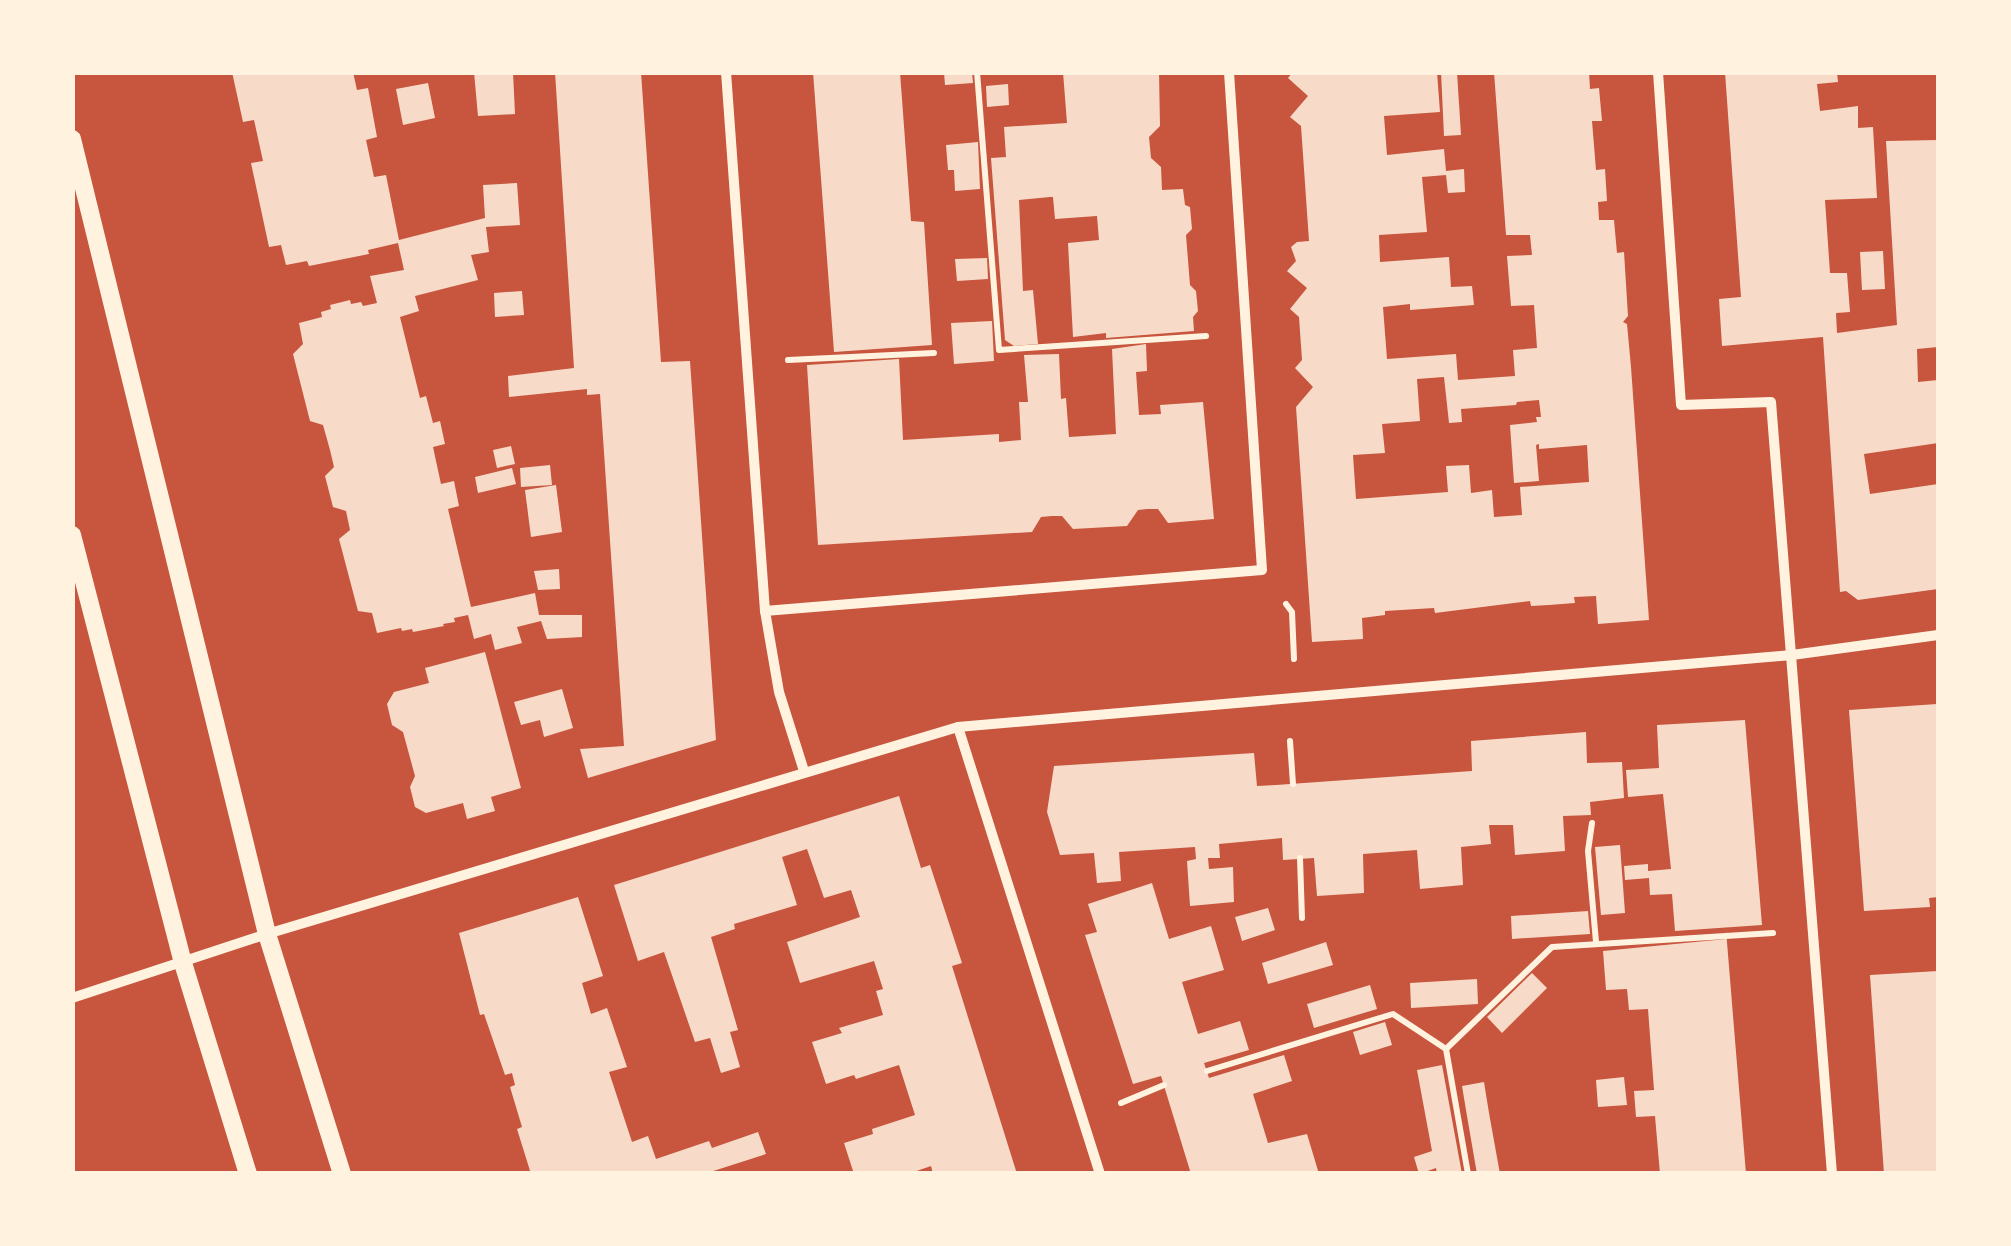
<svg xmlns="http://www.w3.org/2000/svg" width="2011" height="1246" font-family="'PT Sans Narrow',sans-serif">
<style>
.building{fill:#f7dbc8;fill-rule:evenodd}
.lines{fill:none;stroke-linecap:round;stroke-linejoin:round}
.path{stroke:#fff3e0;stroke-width:6}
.minor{stroke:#fff3e0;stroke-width:10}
.tertiary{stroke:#fff3e0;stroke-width:18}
</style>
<rect width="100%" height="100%" fill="#c8553d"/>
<g class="building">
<path d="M232,72H353L357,90L368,88L377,137L366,140L374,177L386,175L399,240L485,218L483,185L517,183L520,225L486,227L489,252L471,255L478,280L415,296L419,311L400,317L420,398L426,396L433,423L440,421L445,444L433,447L441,484L454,481L459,506L448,509L471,607L535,593L539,615H582V637L547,639L541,621L517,627L522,643L495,650L491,634L474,639L468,615L454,618L455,622L443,624L444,626L413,632L412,629L402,631L401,628L377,633L372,613L358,611L339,539L350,530L346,511L333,507L325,476L334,467L330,450L323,425L310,421L293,354L303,344L299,323L322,317L321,312L331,309L330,305L350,300L351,304L361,302L363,306L377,303L370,276L404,270L398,243L368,250L369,254L309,266L307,261L286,265L281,245L269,247L251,163L263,161L254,120L243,122Z"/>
<path d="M474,72H513L515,114L478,116Z"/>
<path d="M555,72H641L661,362L690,361L716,740L588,778L580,749L624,746L600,394L587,395V389L509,397L508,376L574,368Z"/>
<path d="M813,72H900L911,221L924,222L932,345L834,352Z"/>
<path d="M944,72H972L973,83L945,85Z"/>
<path d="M1063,72H1159L1160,126L1149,137L1151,158L1161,167L1162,190L1183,189L1185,205L1190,207L1192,229L1186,235L1190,285L1196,291L1198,311L1193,317L1194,331L1106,338V333L1073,337L1068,243L1099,240L1097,216L1055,219L1053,197H1050L1019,200L1023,291L1033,290L1038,344L1014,346L1005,340L991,158L1006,157L1004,127L1067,123Z"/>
<path d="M1293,72H1437L1440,112L1384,116L1387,155L1444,149L1446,171L1464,169L1465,192L1448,193L1446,175L1422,177L1427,232L1379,235L1380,262L1449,257L1451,287L1472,286L1474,305L1410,310V304L1383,307L1387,359L1456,354L1458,380L1515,376L1513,350L1537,348L1534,305L1511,306L1507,256L1532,255L1530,235H1506L1494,72H1589L1590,89L1599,88L1602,121H1592L1596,170L1605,169L1607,201L1598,202L1599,220H1614L1617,253L1624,252L1628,316L1623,322L1627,324L1631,367L1649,620L1598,624L1596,596L1574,597L1575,603L1549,605L1531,606L1530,601L1435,613L1434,608L1385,611V615L1362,618L1363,639L1312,642L1296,407L1313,387L1295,368L1302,360L1299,317L1290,309L1307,288L1287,271L1296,261L1291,247L1297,242L1309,241L1301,126L1290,117L1308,96L1288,78ZM1444,377L1449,423L1462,422L1461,409L1516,405L1517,402L1539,400L1541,417H1536L1537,422L1510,425L1514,483L1539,481L1536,445L1539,444V449L1587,445L1589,482L1520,487L1522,515L1494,517L1492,490L1471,493L1469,465L1446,466L1448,492L1356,499L1353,455L1385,453L1382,424L1420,421L1417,379Z"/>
<path d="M1441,72H1457L1461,135L1444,136Z"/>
<path d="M1725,72H1837L1838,82L1817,84L1820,111L1858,106V128L1873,127L1877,198L1825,200L1830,273H1847L1850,312L1836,313L1837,333L1897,325L1886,141L1938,140V347L1917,349L1918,382L1938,380V443L1864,454L1870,494L1938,484V589L1858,600L1846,591L1840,592L1823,337L1722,346L1719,299L1741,297Z"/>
<path d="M428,83L435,118L403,125L396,89Z"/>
<path d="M1008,84L1009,105L987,107L986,86Z"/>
<path d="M978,142L980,189L955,191L954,170H948L946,145Z"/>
<path d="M1883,251L1885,289L1862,290L1860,252Z"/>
<path d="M987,258L988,279L957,281L955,259Z"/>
<path d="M522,291L524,315L495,317L494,293Z"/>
<path d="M992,321L994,361L954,364L951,323Z"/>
<path d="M1146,344L1147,371L1136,372L1139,415L1161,414L1160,405L1203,402L1214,519L1168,523L1158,509H1147L1138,510L1127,526L1073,529L1062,516H1052L1041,517L1032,532L818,545L807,365L899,359L903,440L999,434V442L1021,440L1019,402H1028L1024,355L1059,354L1061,399L1066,398L1069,437L1116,434L1112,349Z"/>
<path d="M511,446L515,464L497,468L493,450Z"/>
<path d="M550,465L552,485L521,487L520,468Z"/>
<path d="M512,468L516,484L478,493L475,477Z"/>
<path d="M556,485L562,532L531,537L525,490Z"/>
<path d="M559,569L560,589L538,590L534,571Z"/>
<path d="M485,652L521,788L491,797L495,811L467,819L463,803L426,813L415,807L410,787L415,776L403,732L392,725L387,704L394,692L429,683L425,668Z"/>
<path d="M562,689L573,728L544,737L540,720L521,725L514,702Z"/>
<path d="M1937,704L1938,897L1929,898L1930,907L1864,911L1849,710Z"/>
<path d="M1745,720L1762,925L1675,931L1672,894L1650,895L1649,878L1625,880L1624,866L1648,864V871L1671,869L1663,794L1628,797L1626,770L1659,768L1657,725Z"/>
<path d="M1586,732L1587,763L1622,762L1624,798L1590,802L1591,815L1563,816L1565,851L1515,855L1513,825H1489L1491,844L1461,847L1463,885L1420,889L1417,850L1363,854L1364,893L1317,896L1314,858L1283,860L1282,838L1219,844L1220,858H1208L1209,869L1233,867L1234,902L1190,906L1187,861L1196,859L1195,847L1119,852L1121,881L1097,883L1094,853L1060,855L1047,812L1054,766L1254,753L1257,786L1276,785L1472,771L1471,741Z"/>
<path d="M899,796L921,868L930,865L962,963L952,966L1017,1174H933L931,1166L908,1174H854L844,1143L873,1134L872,1129L915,1115L899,1065L856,1079L854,1075L826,1084L812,1042L842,1033L839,1028L883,1015L876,991L883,989L874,961L800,983L787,942L860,917L851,890L824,898L807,849L782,857L797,905L734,924L735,929L711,937L738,1030L730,1032L740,1067L721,1073L710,1038L695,1042L664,952L638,961L614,885Z"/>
<path d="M1620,845L1625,913L1601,915L1595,847Z"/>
<path d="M1152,883L1169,939L1211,926L1224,970L1182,982L1198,1034L1240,1021L1249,1050L1204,1063L1209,1078L1284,1055L1292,1081L1253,1094L1268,1143L1307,1134L1319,1174H1191L1161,1076L1133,1084L1085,935L1097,932L1088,904Z"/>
<path d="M578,897L603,976L582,983L591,1014L607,1008L627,1067L609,1072L632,1142L648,1136L656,1159L709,1141L712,1148L758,1132L766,1154L704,1174H531L517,1129L522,1127L510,1087L515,1085L512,1073L505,1075L484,1014L480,1015L459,933Z"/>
<path d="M1268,908L1275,930L1242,941L1235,917Z"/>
<path d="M1588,911L1590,934L1512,939L1511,916Z"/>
<path d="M1726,930L1746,1174H1660L1655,1116L1636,1117L1634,1091L1654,1090L1648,1009L1629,1010L1627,989L1606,990L1603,951L1726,939Z"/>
<path d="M1326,942L1333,965L1268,984L1262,963Z"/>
<path d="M1938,971V1174H1884L1870,975Z"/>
<path d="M1532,973L1547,988L1502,1033L1487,1017Z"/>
<path d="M1477,979L1478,1004L1411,1008L1410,983Z"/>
<path d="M1370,985L1377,1009L1314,1028L1307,1004Z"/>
<path d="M1385,1022L1392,1045L1360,1055L1353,1032Z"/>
<path d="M1442,1065L1462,1174H1437L1436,1168L1419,1174L1414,1157L1432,1151L1417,1070Z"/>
<path d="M1624,1077L1627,1105L1598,1107L1596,1080Z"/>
<path d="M1484,1082L1489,1113L1500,1174H1477L1467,1116L1462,1086Z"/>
</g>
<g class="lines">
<g class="path">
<path d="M977,72L999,350L1206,336"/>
<path d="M788,360L934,353"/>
<path d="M1286,604L1292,612L1294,659"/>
<path d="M1290,741L1293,784"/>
<path d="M1592,823L1588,851L1596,942"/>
<path d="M1300,858L1302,918"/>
<path d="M1446,1049L1552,947L1773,933"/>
<path d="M1207,1071L1393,1014L1446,1049L1468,1174"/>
<path d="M1121,1103L1164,1085"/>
</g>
<g class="minor">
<path d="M726,72L765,611L779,692L804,771"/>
<path d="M1658,72L1681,405L1771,402L1832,1174"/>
<path d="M765,611L1262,570L1229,72"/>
<path d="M958,727L1100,1174"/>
<path d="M72,998L267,934L958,727L1792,655L1938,635"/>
</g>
<g class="tertiary">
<path d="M72,139L267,934L342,1174"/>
<path d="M72,535L183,963L248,1174"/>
</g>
</g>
<rect width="2011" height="1246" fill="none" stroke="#fff3e0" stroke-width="150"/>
</svg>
